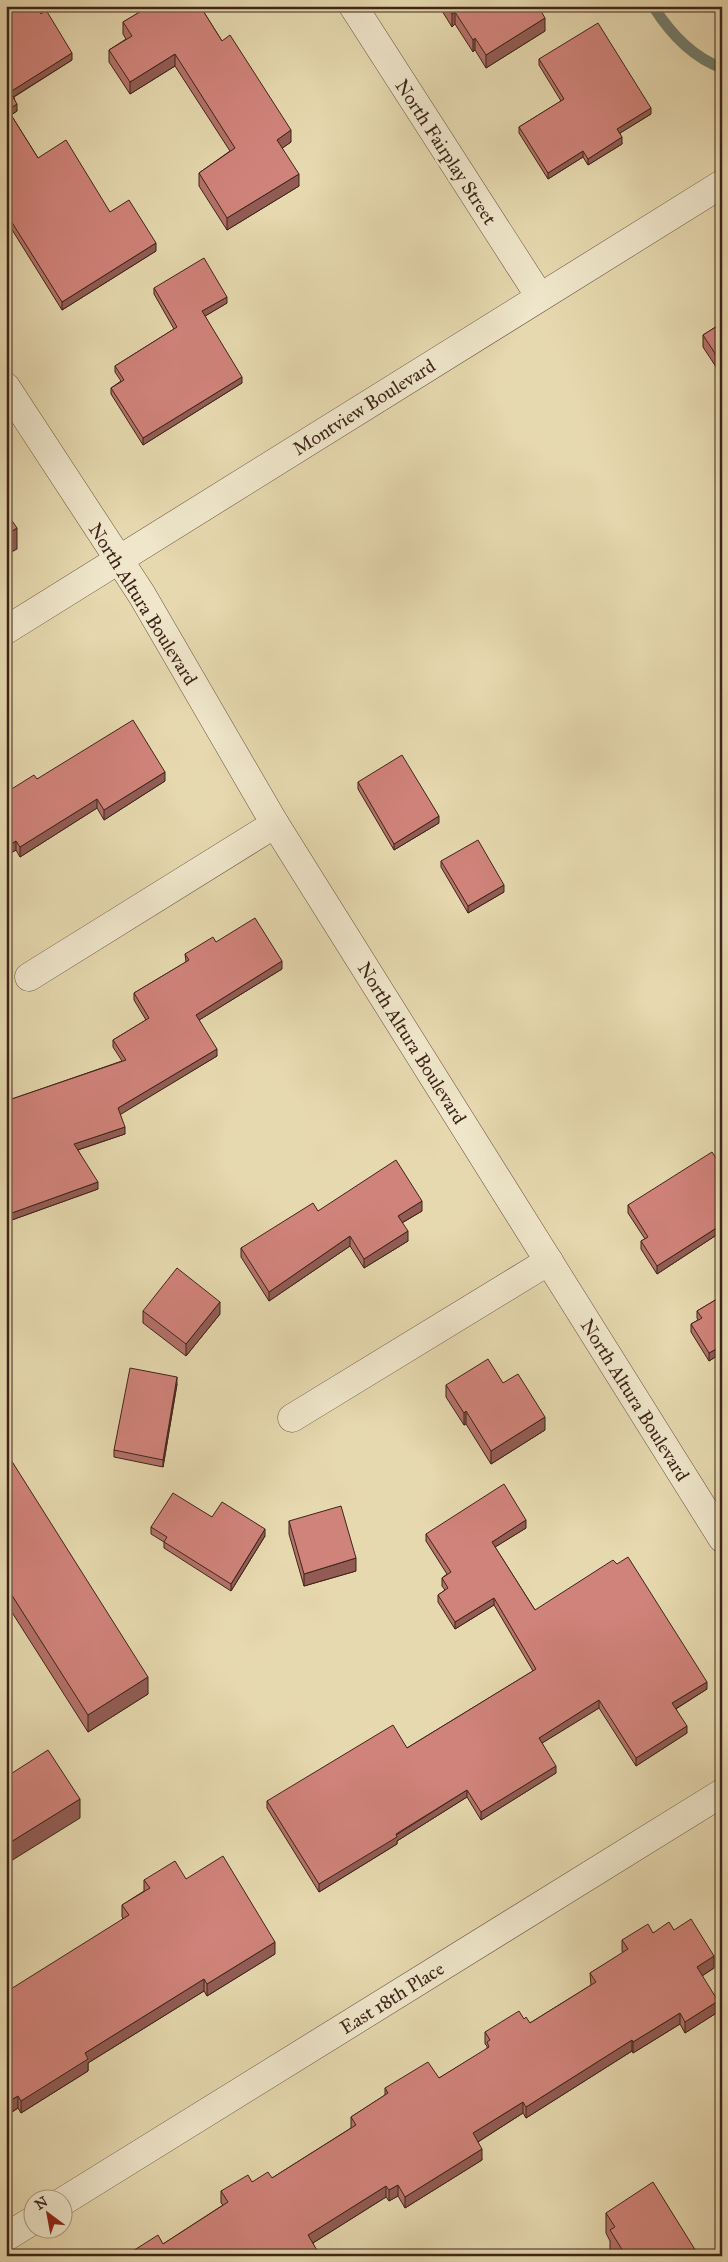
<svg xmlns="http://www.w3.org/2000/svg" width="728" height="2262" font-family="'IM FELL Great Primer',serif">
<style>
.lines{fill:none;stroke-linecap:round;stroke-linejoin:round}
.stream{stroke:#737e6f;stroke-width:11}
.minor-casing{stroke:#67513e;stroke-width:29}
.minor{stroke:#efe6cb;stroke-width:28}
.wall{fill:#b37169;stroke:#3d2419}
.shaded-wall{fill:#925c55;stroke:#3d2419}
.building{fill:#d0837a;stroke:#3d2419}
.labels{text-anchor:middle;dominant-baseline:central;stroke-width:5;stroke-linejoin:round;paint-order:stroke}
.street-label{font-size:19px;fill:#3d2419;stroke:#efe6cb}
</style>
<rect width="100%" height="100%" fill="#e6d8af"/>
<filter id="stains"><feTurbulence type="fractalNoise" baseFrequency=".004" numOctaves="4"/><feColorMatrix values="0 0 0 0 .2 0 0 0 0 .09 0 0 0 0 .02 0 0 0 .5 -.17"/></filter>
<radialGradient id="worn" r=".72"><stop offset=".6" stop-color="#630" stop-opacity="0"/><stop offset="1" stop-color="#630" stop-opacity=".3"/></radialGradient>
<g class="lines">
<path class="stream" d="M653,6C670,33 692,57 722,68"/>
<defs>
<g id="minor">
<path d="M353,6L540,297"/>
<path d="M6,387L142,595L275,824L722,1538"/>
<path d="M6,630L722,184"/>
<path d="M29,977L275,824"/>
<path d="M292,1418L549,1261"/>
<path d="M62,2202L722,1793"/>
<path d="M6,2237L32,2221"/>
</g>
</defs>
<use href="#minor" class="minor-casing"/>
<use href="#minor" class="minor"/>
</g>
<g class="wall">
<path d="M6,6L72,60L14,97L17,111L11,115L38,158L110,212L156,251L62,310L6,220Z"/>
<path d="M139,6H200L222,41L291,142L282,148L299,186L227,230L199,186V173L230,151L175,66L130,94L109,62V50L126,39L123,34V22L142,11Z"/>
<path d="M439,6H538L545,31L486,68L475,50L473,52L455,24L452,27Z"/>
<path d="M539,59L651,114L620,133L622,144L588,165L583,157L548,179L519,133V127L561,101L539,65Z"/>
<path d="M154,288L227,303L205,316L242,383L143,445L111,394V388L121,381L115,372V366L174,329L154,294Z"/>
<path d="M722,323V376L703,347V335Z"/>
<path d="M37,779L165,781L104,820L97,808L20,857L16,850L6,856V788L10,790Z"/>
<path d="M358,782L439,823L394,850L358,789Z"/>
<path d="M441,861L504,892L468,913L441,867Z"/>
<path d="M216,942L282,969L199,1020L217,1056L120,1114L125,1134L78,1150L98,1189L9,1221H6V1101L122,1061L113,1047V1040L146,1020L134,1000V993L186,962L185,954Z"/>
<path d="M722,1167V1240L718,1234L657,1274L641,1249V1241L645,1239L628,1213V1205Z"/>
<path d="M318,1211H422L402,1223L408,1241L364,1268L350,1246L269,1301L241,1257V1248Z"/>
<path d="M722,1296V1357L720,1354L709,1361L691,1332V1324L698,1320L697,1318V1311Z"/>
<path d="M143,1311L220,1314L186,1356L143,1323Z"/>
<path d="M503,1383L545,1430L491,1464L466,1424L464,1425L446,1397V1385Z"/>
<path d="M177,1384L163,1467L114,1457V1450Z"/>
<path d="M6,1452L148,1694L88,1732L6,1603Z"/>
<path d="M212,1517L265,1536L231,1591L164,1548V1542L151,1534V1527Z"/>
<path d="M289,1521L356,1571L304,1586L289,1534Z"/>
<path d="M526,1528L495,1547L535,1610L707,1689L676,1709L687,1733L636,1766L599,1708L542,1743L556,1773L481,1820L467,1797L397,1841V1844L319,1892L267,1808V1801L407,1748L533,1671L494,1605L455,1629L438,1602V1595L445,1590L442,1586V1578L447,1574L426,1541V1534Z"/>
<path d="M722,1860V1872L721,1870V1861Z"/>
<path d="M186,1879L275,1954L207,1996L204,1991L88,2063V2071L21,2113L18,2108L6,2116L123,1918L122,1917V1905L144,1891V1880Z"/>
<path d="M674,1930L714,1968L702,1976L718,2012L685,2033L680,2024L633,2053L632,2051L526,2118L523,2113L478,2142L482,2160L405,2208L398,2196L389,2201L386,2197L313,2243L318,2256L163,2244L223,2205L221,2203V2191L252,2182L272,2178L351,2128V2117L385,2095V2088L439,2078L487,2049V2046L485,2044V2032L524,2019L530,2023L591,1985L590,1973L623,1953L622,1951V1940L653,1933Z"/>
<path d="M606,2213L699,2256H614L610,2251V2241L606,2233Z"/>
</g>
<g class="shaded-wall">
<path d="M455,12V24L452,27V14Z"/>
<path d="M545,18V31L486,68V55Z"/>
<path d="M475,38V50L473,52V40Z"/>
<path d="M72,53V60L10,99V92Z"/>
<path d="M175,54V66L130,94V82Z"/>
<path d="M17,104V111L8,117V110Z"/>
<path d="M651,108V114L617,135V129Z"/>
<path d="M291,130V142L277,152V140Z"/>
<path d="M622,137V144L588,165V159Z"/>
<path d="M583,151V157L548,179V173Z"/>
<path d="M299,174V186L227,230V218Z"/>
<path d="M156,243V251L62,310V302Z"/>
<path d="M227,297V303L202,318V311Z"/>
<path d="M242,377V383L143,445V438Z"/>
<path d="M17,528V549L6,555V535Z"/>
<path d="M165,772V781L104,820V810Z"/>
<path d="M97,799V808L20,857V847Z"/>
<path d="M439,816V823L394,850V844Z"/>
<path d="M16,841V850L6,856V847Z"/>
<path d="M504,885V892L468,913V906Z"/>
<path d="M282,961V969L196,1022V1015Z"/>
<path d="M217,1049V1056L118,1116V1108Z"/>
<path d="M125,1127V1134L74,1151V1144Z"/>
<path d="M98,1182V1189L9,1221V1214Z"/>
<path d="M422,1201V1211L398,1225V1216Z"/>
<path d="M718,1227V1234L657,1274V1266Z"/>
<path d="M408,1231V1241L364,1268V1259Z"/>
<path d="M350,1236V1246L269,1301V1292Z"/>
<path d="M220,1302V1314L186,1356V1344Z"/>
<path d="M720,1347V1354L709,1361V1353Z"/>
<path d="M177,1377V1384L163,1467V1460Z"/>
<path d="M466,1411V1424L464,1425V1413Z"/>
<path d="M545,1417V1430L491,1464V1451Z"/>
<path d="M526,1520V1528L492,1549V1542Z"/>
<path d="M265,1529V1536L231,1591V1584Z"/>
<path d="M356,1558V1571L304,1586V1574Z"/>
<path d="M494,1598V1605L455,1629V1622Z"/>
<path d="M148,1677V1694L88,1732V1715Z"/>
<path d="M707,1682V1689L672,1711V1703Z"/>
<path d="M599,1700V1708L539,1745V1738Z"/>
<path d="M687,1726V1733L636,1766V1758Z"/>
<path d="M556,1766V1773L481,1820V1812Z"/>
<path d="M467,1790V1797L397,1841V1844L319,1892V1884Z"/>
<path d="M80,1799V1818L6,1864V1845Z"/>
<path d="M275,1942V1954L207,1996V1984Z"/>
<path d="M714,1956V1968L697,1979V1967Z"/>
<path d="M204,1979V1991L88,2063V2071L21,2113V2101L85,2053Z"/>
<path d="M718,2001V2012L685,2033V2022Z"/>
<path d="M680,2013V2024L633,2053V2042Z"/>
<path d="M632,2040V2051L526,2118V2107Z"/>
<path d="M18,2096V2108L6,2116V2103Z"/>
<path d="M523,2102V2113L473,2145V2133Z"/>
<path d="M482,2149V2160L405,2208V2197Z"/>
<path d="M398,2185V2196L389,2201V2190Z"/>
<path d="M386,2186V2197L308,2246V2235Z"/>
<path d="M318,2252V2256H311Z"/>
</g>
<g class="building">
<path d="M6,6H36L41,14L46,10L72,53L10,92L17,104L8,110L38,158L66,140L110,212L129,200L156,243L62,302L6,213V200L10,197L6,191Z"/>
<path d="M147,6H200L222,41L230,35L291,130L277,140L299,174L227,218L199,173L235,148L175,54L130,82L109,50L132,36L123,22L148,7Z"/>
<path d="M447,6H538L545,18L486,55L475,38L473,40L455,12L452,14Z"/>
<path d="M598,23L651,108L617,129L622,137L588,159L583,151L548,173L519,127L564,99L539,59Z"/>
<path d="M204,258L227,297L202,311L242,377L143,438L111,388L124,380L115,366L177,327L154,288Z"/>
<path d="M722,323V364L703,335Z"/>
<path d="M6,512L17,528L6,535Z"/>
<path d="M133,720L165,772L104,810L97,799L20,847L16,841L6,847V788L8,787L10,790L34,775L37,779Z"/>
<path d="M402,755L439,816L394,844L358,782Z"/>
<path d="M478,840L504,885L468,906L441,861Z"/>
<path d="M255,918L282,961L196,1015L217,1049L118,1108L125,1127L74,1144L98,1182L9,1214L6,1213V1101L126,1060L113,1040L149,1018L134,993L189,960L185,954L213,937L216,942Z"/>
<path d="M712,1152L722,1167V1232L718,1227L657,1266L641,1241L648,1237L628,1205Z"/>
<path d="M396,1160L422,1201L398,1216L408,1231L364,1259L350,1236L269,1292L241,1248L313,1203L318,1211Z"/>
<path d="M177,1268L220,1302L186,1344L143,1311Z"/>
<path d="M722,1296V1350L720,1347L709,1353L691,1324L702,1318L697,1311Z"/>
<path d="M488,1359L503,1383L518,1374L545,1417L491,1451L466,1411L464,1413L446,1385Z"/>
<path d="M130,1368L177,1377L163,1460L114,1450Z"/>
<path d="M6,1452L148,1677L88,1715L6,1586Z"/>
<path d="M504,1484L526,1520L492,1542L535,1610L613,1560L617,1564L628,1557L707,1682L672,1703L687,1726L636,1758L599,1700L539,1738L556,1766L481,1812L467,1790L396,1834L397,1837L319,1884L267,1801L393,1725L407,1748L536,1669L494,1598L455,1622L438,1595L448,1588L442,1578L451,1572L426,1534Z"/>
<path d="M173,1493L212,1517L222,1502L265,1529L231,1584L164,1542L167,1537L151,1527Z"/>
<path d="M341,1506L356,1558L304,1574L289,1521Z"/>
<path d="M48,1750L80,1799L6,1845V1777Z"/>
<path d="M223,1856L275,1942L207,1984L204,1979L85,2053L88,2059L21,2101L18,2096L6,2103V1992L129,1915L122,1905L150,1888L144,1880L175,1861L186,1879Z"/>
<path d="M691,1919L714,1956L697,1967L718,2001L685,2022L680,2013L633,2042L632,2040L526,2107L523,2102L473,2133L482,2149L405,2197L398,2185L389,2190L386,2186L308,2235L318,2252L311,2256H125L158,2235L163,2244L228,2202L221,2191L248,2175L252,2182L268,2172L272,2178L356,2125L351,2117L388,2093L385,2088L428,2062L439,2078L489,2047L487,2042L490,2040L485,2032L519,2011L524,2019L526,2017L530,2023L596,1982L590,1973L628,1949L622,1940L648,1924L653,1933L669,1922L674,1930Z"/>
<path d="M653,2182L699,2256H626L610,2230L615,2227L606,2213Z"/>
</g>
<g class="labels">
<g class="street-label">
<text transform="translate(446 152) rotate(57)">North Fairplay Street</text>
<text transform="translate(364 407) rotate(-32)">Montview Boulevard</text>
<text transform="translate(143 604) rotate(58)">North Altura Boulevard</text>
<text transform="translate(412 1043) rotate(58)">North Altura Boulevard</text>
<text transform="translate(635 1400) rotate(58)">North Altura Boulevard</text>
<text transform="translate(392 1998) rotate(-32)">East 18th Place</text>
</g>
</g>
<rect width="728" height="2262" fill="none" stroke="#e6d8af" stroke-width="25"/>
<rect x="8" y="8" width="713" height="2247" fill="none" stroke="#3d2419" stroke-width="2.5"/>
<rect x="12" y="12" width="703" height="2237" fill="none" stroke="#3d2419"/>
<g transform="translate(48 2214) rotate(328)"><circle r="24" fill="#efe6cb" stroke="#a89884"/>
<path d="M0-4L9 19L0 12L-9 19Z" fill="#8f2418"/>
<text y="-8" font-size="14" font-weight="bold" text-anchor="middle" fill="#3d2419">N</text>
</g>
<rect width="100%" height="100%" filter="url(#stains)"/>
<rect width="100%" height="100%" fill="url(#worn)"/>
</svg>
